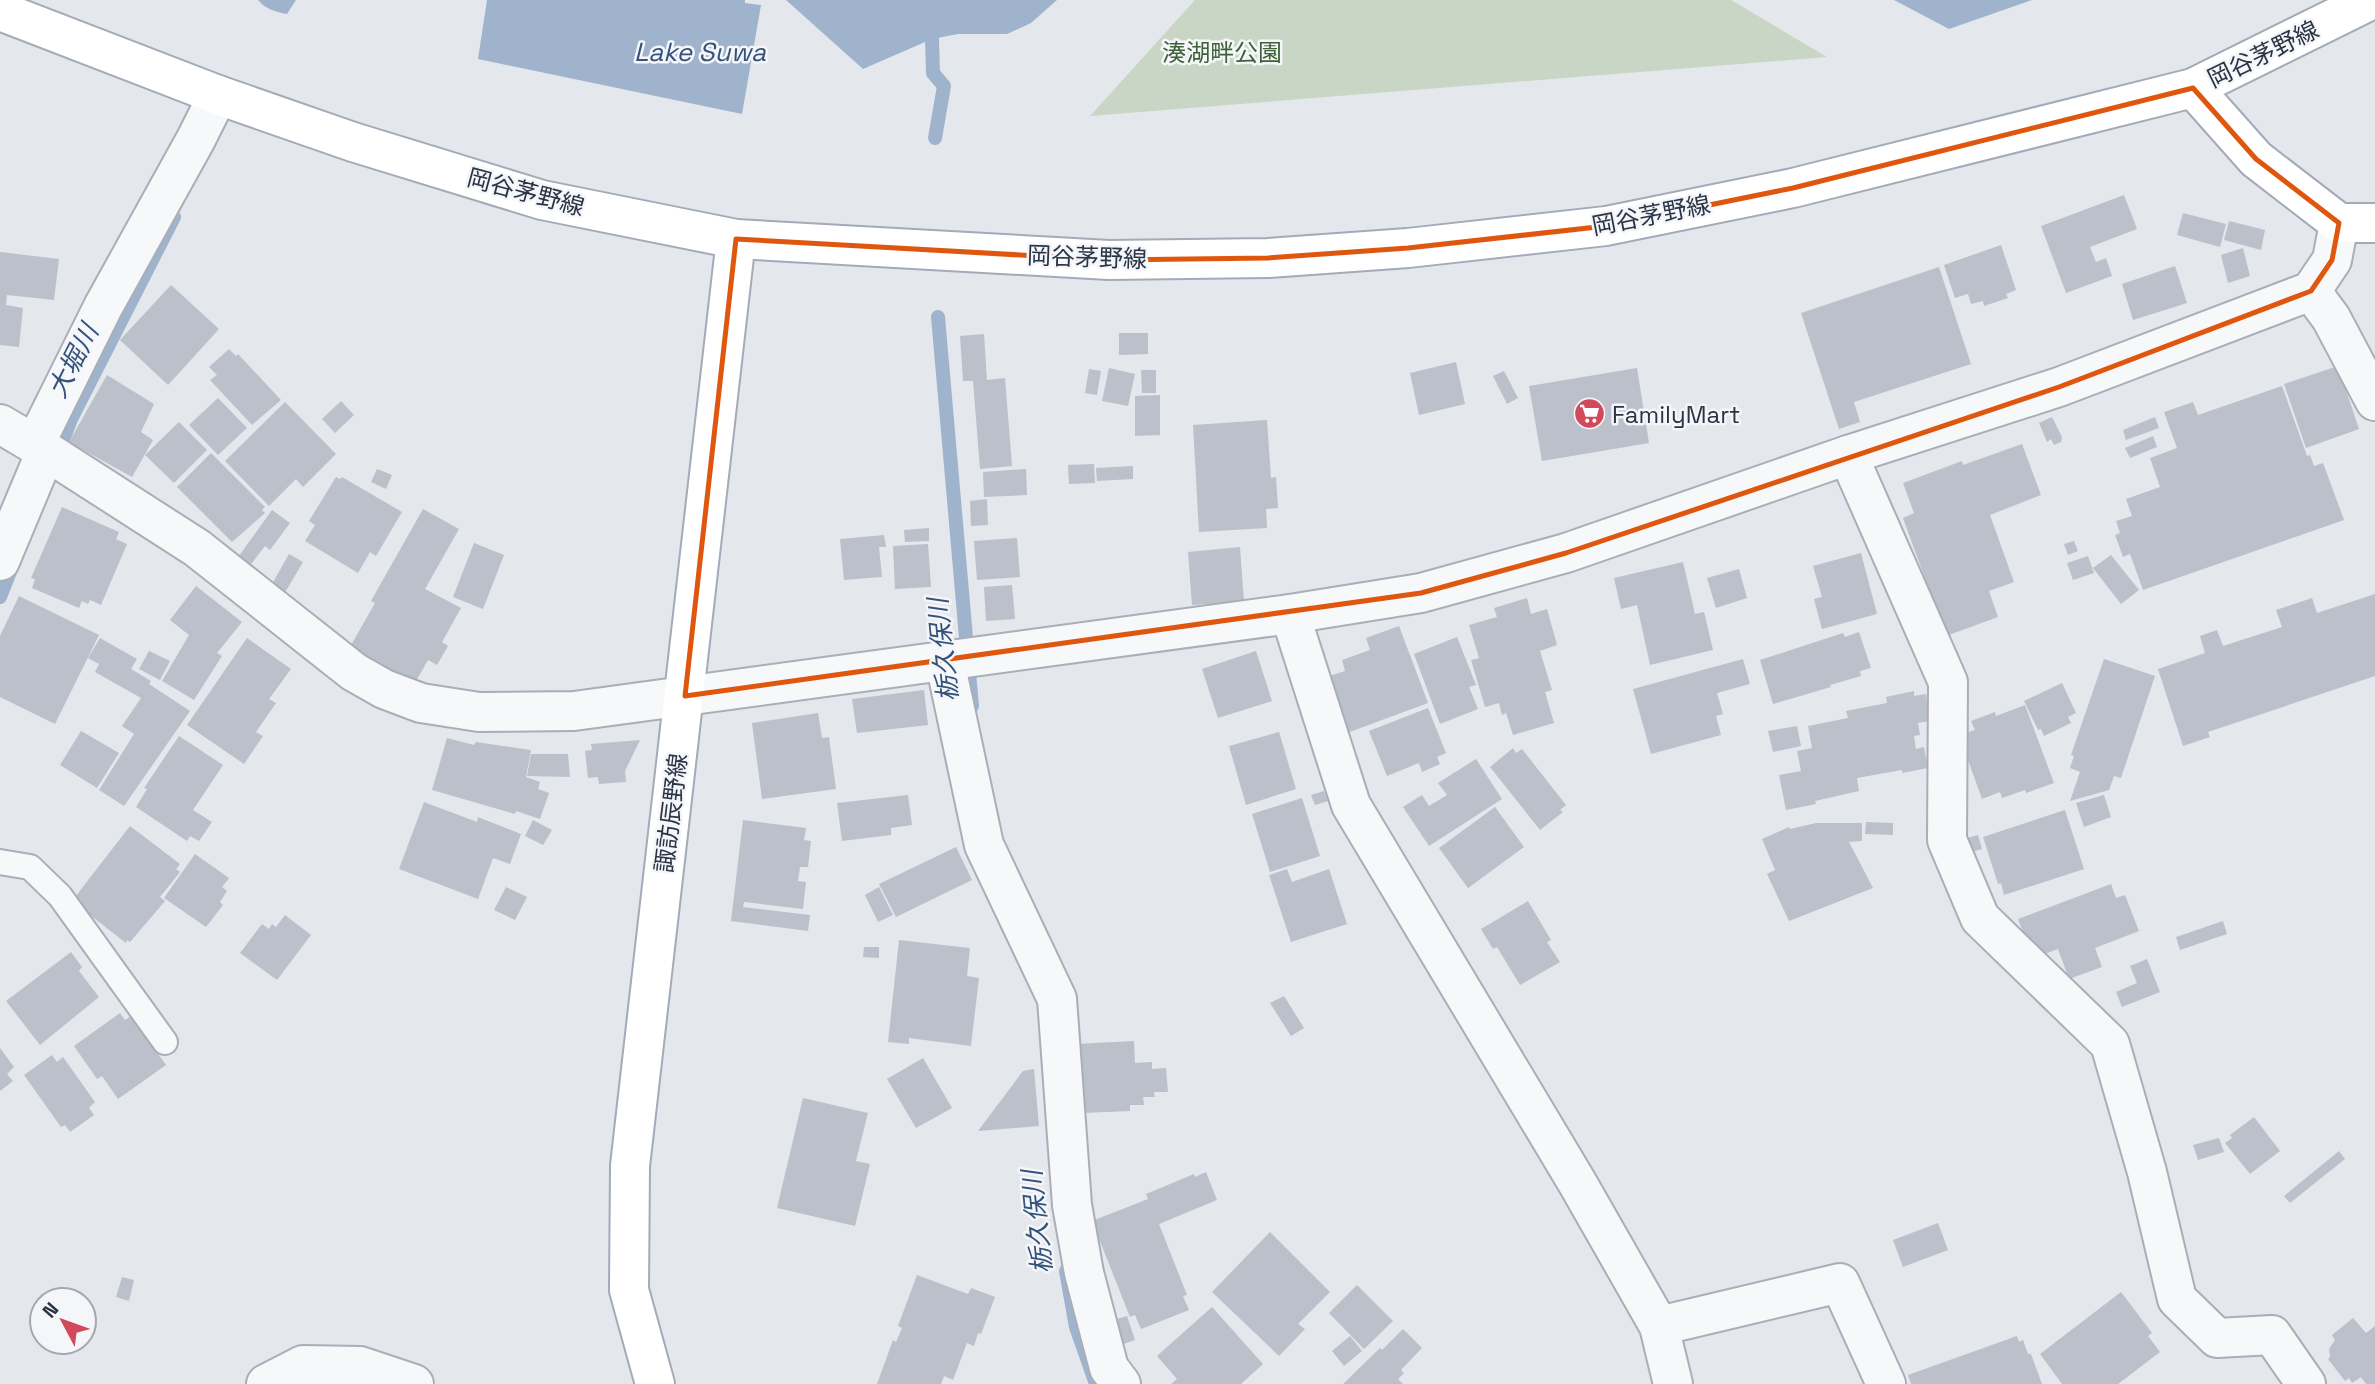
<svg xmlns="http://www.w3.org/2000/svg" width="2375" height="1384" font-family="'Space Grotesk','Noto Sans JP',sans-serif">
<style>
.green{fill:#c9d6c5}
.water{fill:#9fb4cc}
.lines{fill:none;stroke-linecap:round;stroke-linejoin:round}
.stream{stroke:#9fb4cc;stroke-width:14}
.building{fill:#bbc0ca}
.service-casing{stroke:#a9aeb7;stroke-width:28}
.minor-casing{stroke:#a9aeb7;stroke-width:42}
.tertiary-casing{stroke:#a9aeb7;stroke-width:42}
.primary-casing{stroke:#a3abb8;stroke-width:42}
.service{stroke:#f7f8fa;stroke-width:24}
.minor{stroke:#f7f8fa;stroke-width:38}
.tertiary{stroke:#f7f8fa;stroke-width:38}
.primary{stroke:#fff;stroke-width:38}
.marked{fill:none;stroke:#df570f;stroke-width:5;stroke-linejoin:round}
.labels{text-anchor:middle;dominant-baseline:central;stroke-width:5;stroke-linejoin:round;paint-order:stroke}
.park-label{font-size:24px;fill:#3f6138;stroke:#f4f6f9}
.street-label{font-size:24px;fill:#2b3445;stroke:#f4f6f9}
.poi-label{font-size:24px;fill:#2b3445;stroke:#f4f6f9;text-anchor:start}
.water-label{font-size:26px;font-style:italic;fill:#34527a;stroke:#f4f6f9}
</style>
<rect width="100%" height="100%" fill="#e4e7ec"/>
<path class="green" d="M1195,0H1731L1827,57L1090,116Z"/>
<g class="water">
<path d="M258,0H296L287,14C276,12 265,9 258,0Z"/>
<path d="M487,0H745V3L761,5L742,114L478,59Z"/>
<path d="M786,0H1057L1031,23L1007,34H958L932,39L863,69Z"/>
<path d="M1894,0H2032L1949,29Z"/>
</g>
<g class="lines">
<g class="stream">
<path d="M932,39L933,73L944,86L935,138"/>
<path d="M938,317L972,706"/>
<path d="M57,456L71,419L174,217"/>
<path d="M0,597L14,562"/>
<path d="M1066,1271L1076,1327L1096,1384"/>
</g>
</g>
<g class="building">
<path d="M2124,195L2137,229L2090,247L2096,262L2106,258L2112,276L2066,293L2041,226Z"/>
<path d="M2183,213L2226,224L2220,247L2177,235Z"/>
<path d="M2229,221L2265,230L2261,250L2224,240Z"/>
<path d="M2001,245L2016,290L2006,294L2008,298L1984,306L1983,301L1971,304L1968,294L1955,298L1944,265Z"/>
<path d="M2243,248L2250,276L2228,283L2221,255Z"/>
<path d="M0,252L59,259L54,300L7,295L6,305L23,308L19,347L0,345Z"/>
<path d="M2175,266L2187,303L2133,320L2122,284Z"/>
<path d="M1939,267L1971,364L1854,402L1860,422L1839,429L1801,313Z"/>
<path d="M171,285L219,329L168,385L120,340Z"/>
<path d="M1119,333H1148V354L1119,355Z"/>
<path d="M984,334L987,380L1005,378L1012,466L980,469L973,381H963L960,336Z"/>
<path d="M229,349L236,356L238,354L281,400L252,425L210,380L217,375L209,367Z"/>
<path d="M1456,362L1465,404L1419,415L1410,373Z"/>
<path d="M2338,366L2359,429L2306,448L2284,384Z"/>
<path d="M1109,368L1135,374L1128,406L1102,401Z"/>
<path d="M1637,368L1649,443L1542,461L1529,386Z"/>
<path d="M1089,369L1101,371L1097,395L1085,393Z"/>
<path d="M1141,370H1156V393H1142Z"/>
<path d="M1504,371L1518,398L1507,404L1493,376Z"/>
<path d="M107,375L154,404L141,432L153,440L132,477L69,442Z"/>
<path d="M2282,386L2307,456L2310,455L2314,466L2323,463L2344,520L2143,590L2130,554L2123,557L2115,535L2120,533L2116,521L2132,516L2126,499L2160,487L2150,458L2177,448L2164,412L2193,402L2198,415Z"/>
<path d="M1160,395V435L1135,436V396Z"/>
<path d="M218,398L247,428L218,455L189,425Z"/>
<path d="M341,401L354,415L335,433L322,419Z"/>
<path d="M285,402L336,454L303,487L296,479L269,506L225,461Z"/>
<path d="M2052,417L2062,437L2061,442L2054,445L2051,439L2047,442L2039,423Z"/>
<path d="M2155,417L2159,428L2126,440L2123,430Z"/>
<path d="M1267,420L1271,478L1276,477L1278,508L1266,509L1267,528L1199,532L1193,425Z"/>
<path d="M179,422L207,450L174,483L145,455Z"/>
<path d="M2153,436L2157,447L2130,458L2125,448Z"/>
<path d="M2022,444L2041,495L1990,515L2014,582L1989,591L1998,617L1946,636L1903,518L1914,513L1903,483L1962,461L1963,465Z"/>
<path d="M211,453L265,507L262,510L265,513L232,542L177,487Z"/>
<path d="M1094,464L1095,483L1069,484L1068,465Z"/>
<path d="M1133,466V479L1097,481L1096,468Z"/>
<path d="M377,469L392,475L386,489L371,482Z"/>
<path d="M1026,469L1027,495L984,497L983,472Z"/>
<path d="M336,477L340,479L342,477L402,512L376,556L370,552L358,573L305,541L315,525L309,521Z"/>
<path d="M987,499L988,525L971,526L970,501Z"/>
<path d="M62,507L119,532L116,539L127,544L101,605L90,600L88,604L82,601L79,608L32,588L35,579L31,578Z"/>
<path d="M423,509L459,529L425,589L461,608L442,642L448,646L437,665L428,660L415,683L350,647L375,603L371,601Z"/>
<path d="M272,510L290,523L270,550L265,546L248,568L236,560Z"/>
<path d="M929,528V541L905,542L904,530Z"/>
<path d="M884,535L886,547H879L882,577L844,580L840,539Z"/>
<path d="M1017,538L1020,577L977,580L974,541Z"/>
<path d="M2074,541L2078,551L2068,555L2064,544Z"/>
<path d="M474,543L504,555L483,609L453,597Z"/>
<path d="M928,544L931,587L895,589L893,546Z"/>
<path d="M1240,547L1244,602L1192,605L1188,552Z"/>
<path d="M1861,553L1877,614L1822,629L1814,599L1822,597L1813,566Z"/>
<path d="M289,554L303,562L284,594L271,586Z"/>
<path d="M2111,555L2139,590L2121,604L2093,568Z"/>
<path d="M2088,556L2094,573L2073,580L2067,563Z"/>
<path d="M1683,562L1695,614L1704,612L1713,650L1650,665L1637,605L1621,609L1614,578Z"/>
<path d="M1739,569L1747,598L1716,608L1707,578Z"/>
<path d="M1012,585L1015,619L986,621L984,587Z"/>
<path d="M196,586L242,622L217,653L222,656L194,700L162,681L189,635L170,620Z"/>
<path d="M2375,594V676L2208,732L2210,737L2183,746L2158,669L2205,653L2200,636L2217,630L2223,646L2282,627L2276,610L2312,598L2317,613Z"/>
<path d="M19,596L99,635L55,724L0,697V636Z"/>
<path d="M1527,598L1531,614L1547,609L1557,645L1540,651L1552,690L1545,692L1554,723L1513,735L1506,713L1502,715L1499,703L1485,707L1471,660L1479,658L1469,625L1497,617L1494,608Z"/>
<path d="M1399,626L1428,703L1347,733L1326,677L1345,671L1342,660L1370,650L1366,638Z"/>
<path d="M1859,632L1871,668L1860,671L1861,676L1830,685L1831,687L1773,704L1760,660L1843,633L1845,637Z"/>
<path d="M1457,637L1476,685L1469,687L1478,709L1440,724L1414,654Z"/>
<path d="M100,638L137,659L131,669L151,681L149,684L190,711L124,806L99,790L134,734L122,726L141,698L95,672L99,664L88,658Z"/>
<path d="M247,638L291,669L269,699L276,703L256,732L263,736L244,764L187,725Z"/>
<path d="M149,651L170,661L160,680L139,669Z"/>
<path d="M1256,651L1272,701L1218,718L1202,669Z"/>
<path d="M1743,659L1750,684L1717,693L1723,714L1716,716L1721,735L1651,754L1633,689Z"/>
<path d="M2104,659L2155,676L2121,778L2114,776L2109,790L2070,801L2080,772L2070,768L2074,756L2071,755Z"/>
<path d="M2062,683L2076,713L2068,717L2071,723L2044,736L2041,729L2038,730L2024,701Z"/>
<path d="M924,690L928,725L857,733L852,699Z"/>
<path d="M1914,691V696L1926,694L1930,721L1918,723L1920,735L1914,736L1916,749L1924,747L1928,768L1902,773V770L1857,778L1859,791L1815,801L1816,804L1786,810L1779,775L1801,771L1797,751L1812,748L1808,726L1848,718L1846,711L1887,703L1886,697Z"/>
<path d="M2025,705L2054,783L2026,793L2025,790L2002,798L2000,792L1982,799L1959,735L1975,730L1971,721L1995,712L1996,716Z"/>
<path d="M1428,708L1446,753L1437,757L1440,764L1422,772L1419,763L1387,776L1369,731Z"/>
<path d="M818,713L822,738L829,737L836,789L762,799L752,723Z"/>
<path d="M1797,726L1801,746L1773,752L1768,731Z"/>
<path d="M81,731L119,753L97,788L60,765Z"/>
<path d="M1279,732L1296,789L1246,805L1229,746Z"/>
<path d="M179,736L223,765L193,810L212,822L199,841L190,836L187,841L136,807L147,789L144,788Z"/>
<path d="M447,738L474,745L476,742L531,750L526,777L540,782L538,789L549,793L540,819L516,811L515,814L432,790Z"/>
<path d="M640,740L625,771L626,782L599,784L598,777L588,778L585,751L592,750L591,744Z"/>
<path d="M1513,748L1516,753L1522,749L1566,805L1560,810L1563,812L1540,830L1490,767Z"/>
<path d="M531,754H568L570,777L527,776Z"/>
<path d="M1476,759L1502,799L1429,846L1403,807L1422,795L1429,806L1447,795L1438,783Z"/>
<path d="M1324,791L1328,801L1315,805L1311,795Z"/>
<path d="M908,795L912,825L891,828V835L842,841L837,803Z"/>
<path d="M2104,795L2111,817L2084,827L2076,803Z"/>
<path d="M1302,798L1320,856L1270,872L1252,814Z"/>
<path d="M424,802L477,822L478,817L521,834L510,864L493,858L478,899L399,869Z"/>
<path d="M1495,807L1524,847L1468,888L1439,848Z"/>
<path d="M2065,810L2084,869L2004,895L2001,883L1998,884L1983,837Z"/>
<path d="M533,820L552,830L543,845L525,836Z"/>
<path d="M743,820L806,828L804,840L811,841L808,867H800L798,881L806,882L803,909L744,902L743,907L810,915L808,931L731,921Z"/>
<path d="M1866,822L1893,823V835L1865,834Z"/>
<path d="M1816,823H1862V841L1849,842L1873,888L1789,921L1767,874L1775,870L1762,839L1789,827L1790,829Z"/>
<path d="M130,826L180,864L176,869L180,872L160,897L165,901L130,942L127,940L126,943L72,901Z"/>
<path d="M1978,835L1982,849L1969,853L1964,839Z"/>
<path d="M956,847L972,880L896,917L879,884Z"/>
<path d="M195,854L229,878L222,887L227,891L220,902L223,905L206,927L164,898Z"/>
<path d="M1287,869L1292,882L1329,869L1347,924L1291,942L1269,875Z"/>
<path d="M2111,884L2116,898L2125,895L2139,931L2095,948L2102,967L2069,979L2058,949L2039,956L2035,945L2029,947L2018,919Z"/>
<path d="M506,887L527,897L515,920L494,910Z"/>
<path d="M879,887L893,915L878,922L865,895Z"/>
<path d="M1528,901L1551,940L1547,942L1560,962L1520,985L1497,947L1493,949L1481,929Z"/>
<path d="M285,915L311,935L277,980L240,953L262,924L269,929L272,924L276,927Z"/>
<path d="M2223,921L2227,934L2180,950L2176,937Z"/>
<path d="M899,940L970,948L967,976L979,978L971,1046L909,1038V1044L888,1042Z"/>
<path d="M864,947H879V958L863,957Z"/>
<path d="M71,952L82,967L79,971L99,997L40,1045L6,1001Z"/>
<path d="M2147,959L2160,992L2122,1007L2116,992L2137,983L2130,966Z"/>
<path d="M1284,996L1304,1028L1291,1036L1270,1003Z"/>
<path d="M120,1013L125,1020L131,1016L166,1065L118,1099L102,1076L97,1079L74,1046Z"/>
<path d="M1134,1041L1135,1063L1152,1062V1069L1166,1068L1168,1092H1154L1155,1097H1143L1144,1105H1130V1111L1083,1113L1075,1044Z"/>
<path d="M0,1048L14,1067L7,1074L13,1081L0,1091Z"/>
<path d="M52,1055L57,1062L63,1057L95,1102L89,1108L94,1115L70,1132L65,1125L61,1127L24,1075Z"/>
<path d="M923,1058L952,1108L916,1128L887,1079Z"/>
<path d="M1034,1069L1039,1126L978,1131L1023,1071Z"/>
<path d="M803,1098L868,1113L856,1161L870,1164L855,1226L777,1208Z"/>
<path d="M2254,1117L2280,1151L2250,1174L2225,1143L2232,1138L2230,1135Z"/>
<path d="M2219,1138L2224,1152L2198,1160L2193,1145Z"/>
<path d="M2339,1151L2345,1159L2290,1203L2284,1196Z"/>
<path d="M1206,1172L1217,1200L1159,1224L1187,1295L1183,1296L1189,1310L1141,1329L1135,1315L1130,1317L1092,1221L1148,1199L1146,1194L1194,1174L1195,1177Z"/>
<path d="M1938,1223L1948,1250L1903,1267L1893,1240Z"/>
<path d="M1270,1232L1330,1292L1298,1324L1305,1329L1279,1356L1212,1292Z"/>
<path d="M917,1275L968,1294L971,1288L995,1297L981,1334L978,1333L974,1346L967,1343L953,1380L944,1376L941,1384H877L893,1340L896,1342L902,1328L898,1326Z"/>
<path d="M122,1277L134,1280L129,1301L116,1297Z"/>
<path d="M1357,1285L1393,1321L1364,1349L1329,1313Z"/>
<path d="M2121,1292L2152,1333L2148,1336L2160,1352L2118,1384H2062L2040,1354Z"/>
<path d="M1212,1307L1263,1364L1241,1384H1171L1177,1379L1157,1356Z"/>
<path d="M1127,1316L1135,1340L1115,1347L1107,1322Z"/>
<path d="M2353,1318L2366,1333L2375,1326V1384H2366L2361,1377L2352,1383L2349,1378L2345,1381L2328,1359L2330,1357L2329,1349L2335,1340L2332,1335Z"/>
<path d="M1403,1329L1422,1348L1401,1370L1404,1373L1398,1379L1403,1384H1343L1380,1348L1382,1350Z"/>
<path d="M1350,1336L1362,1351L1344,1366L1332,1351Z"/>
<path d="M2017,1336L2019,1342L2023,1340L2028,1354H2031L2042,1384H1911L1908,1375Z"/>
</g>
<g class="lines">
<defs>
<path id="service" d="M0,862L30,867L60,896L165,1042"/>
<g id="minor">
<path d="M2311,291L2331,318L2375,401"/>
<path d="M35,444L103,307L196,139L218,95"/>
<path d="M1848,455L1948,682L1947,840L1980,918L2110,1044L2147,1172L2177,1299L2217,1338L2272,1335L2306,1384"/>
<path d="M0,561L46,451"/>
<path d="M1290,614L1351,805L1578,1184L1659,1326L1673,1384"/>
<path d="M945,662L984,845L1057,999L1072,1205L1084,1273L1109,1368L1121,1384"/>
<path d="M1659,1326L1840,1283L1886,1384"/>
<path d="M266,1384L303,1365L360,1366L414,1384"/>
</g>
<path id="tertiary" d="M0,424L46,451L197,548L354,672L384,689L421,703L479,712L574,711L1290,614L1421,593L1566,553L1848,455L2059,387L2311,291L2332,260L2339,223"/>
<g id="primary">
<path d="M0,11L218,95L353,142L542,200L736,239L1109,260L1268,258L1408,248L1606,226L1793,188L2193,88L2371,0"/>
<path d="M2193,88L2256,159L2339,223H2375"/>
<path d="M655,1384L629,1290L630,1166L736,239"/>
</g>
</defs>
<use href="#service" class="service-casing"/>
<use href="#minor" class="minor-casing"/>
<use href="#tertiary" class="tertiary-casing"/>
<use href="#primary" class="primary-casing"/>
<use href="#service" class="service"/>
<use href="#minor" class="minor"/>
<use href="#tertiary" class="tertiary"/>
<use href="#primary" class="primary"/>
</g>
<path class="marked" d="M2193,88L2256,159L2339,223L2332,260L2311,291L2059,387L1566,553L1421,593L685,696L736,239L1109,260L1268,258L1408,248L1606,226L1793,188Z"/>
<defs>
<symbol id="supermarket-disc" viewBox="-11 -11 22 22"><circle r="9.5" fill="#d1495b" stroke="#f4f6f9"/><path d="M-6-5.5h2.5l.6 2H6L4.5 2H-2.5L-4.4-4H-6ZM-1.5 3.2a1.3 1.3 0 1 0 .1 0ZM3 3.2a1.3 1.3 0 1 0 .1 0Z" fill="#fff"/></symbol>
</defs>
<g fill-rule="evenodd">
<use href="#supermarket-disc" x="1572" y="396" width="35" height="35"/>
</g>
<g class="labels">
<g class="park-label">
<text x="1222" y="52">湊湖畔公園</text>
</g>
<g class="street-label">
<text transform="translate(2263 54) rotate(-26)">岡谷茅野線</text>
<text transform="translate(526 192) rotate(15)">岡谷茅野線</text>
<text transform="translate(1651 215) rotate(-11)">岡谷茅野線</text>
<text transform="translate(1087 257) rotate(2)">岡谷茅野線</text>
<text transform="translate(671 813) rotate(-83)">諏訪辰野線</text>
</g>
<g class="poi-label">
<text x="1612" y="414">FamilyMart</text>
</g>
<g class="water-label">
<text x="700" y="52">Lake Suwa</text>
<text transform="translate(73 361) rotate(-63)">大堀川</text>
<text transform="translate(943 650) rotate(-96)">栃久保川</text>
<text transform="translate(1037 1222) rotate(-96)">栃久保川</text>
</g>
</g>
<g transform="translate(63 1321) rotate(311)"><circle r="33" fill="#f4f6f9" stroke="#a4a8b1" stroke-width="2"/>
<path d="M0-5L12 26L0 18L-12 26Z" fill="#d1495b"/>
<text y="-10" font-size="19" font-weight="bold" text-anchor="middle" fill="#2b3445">N</text>
</g>
</svg>
